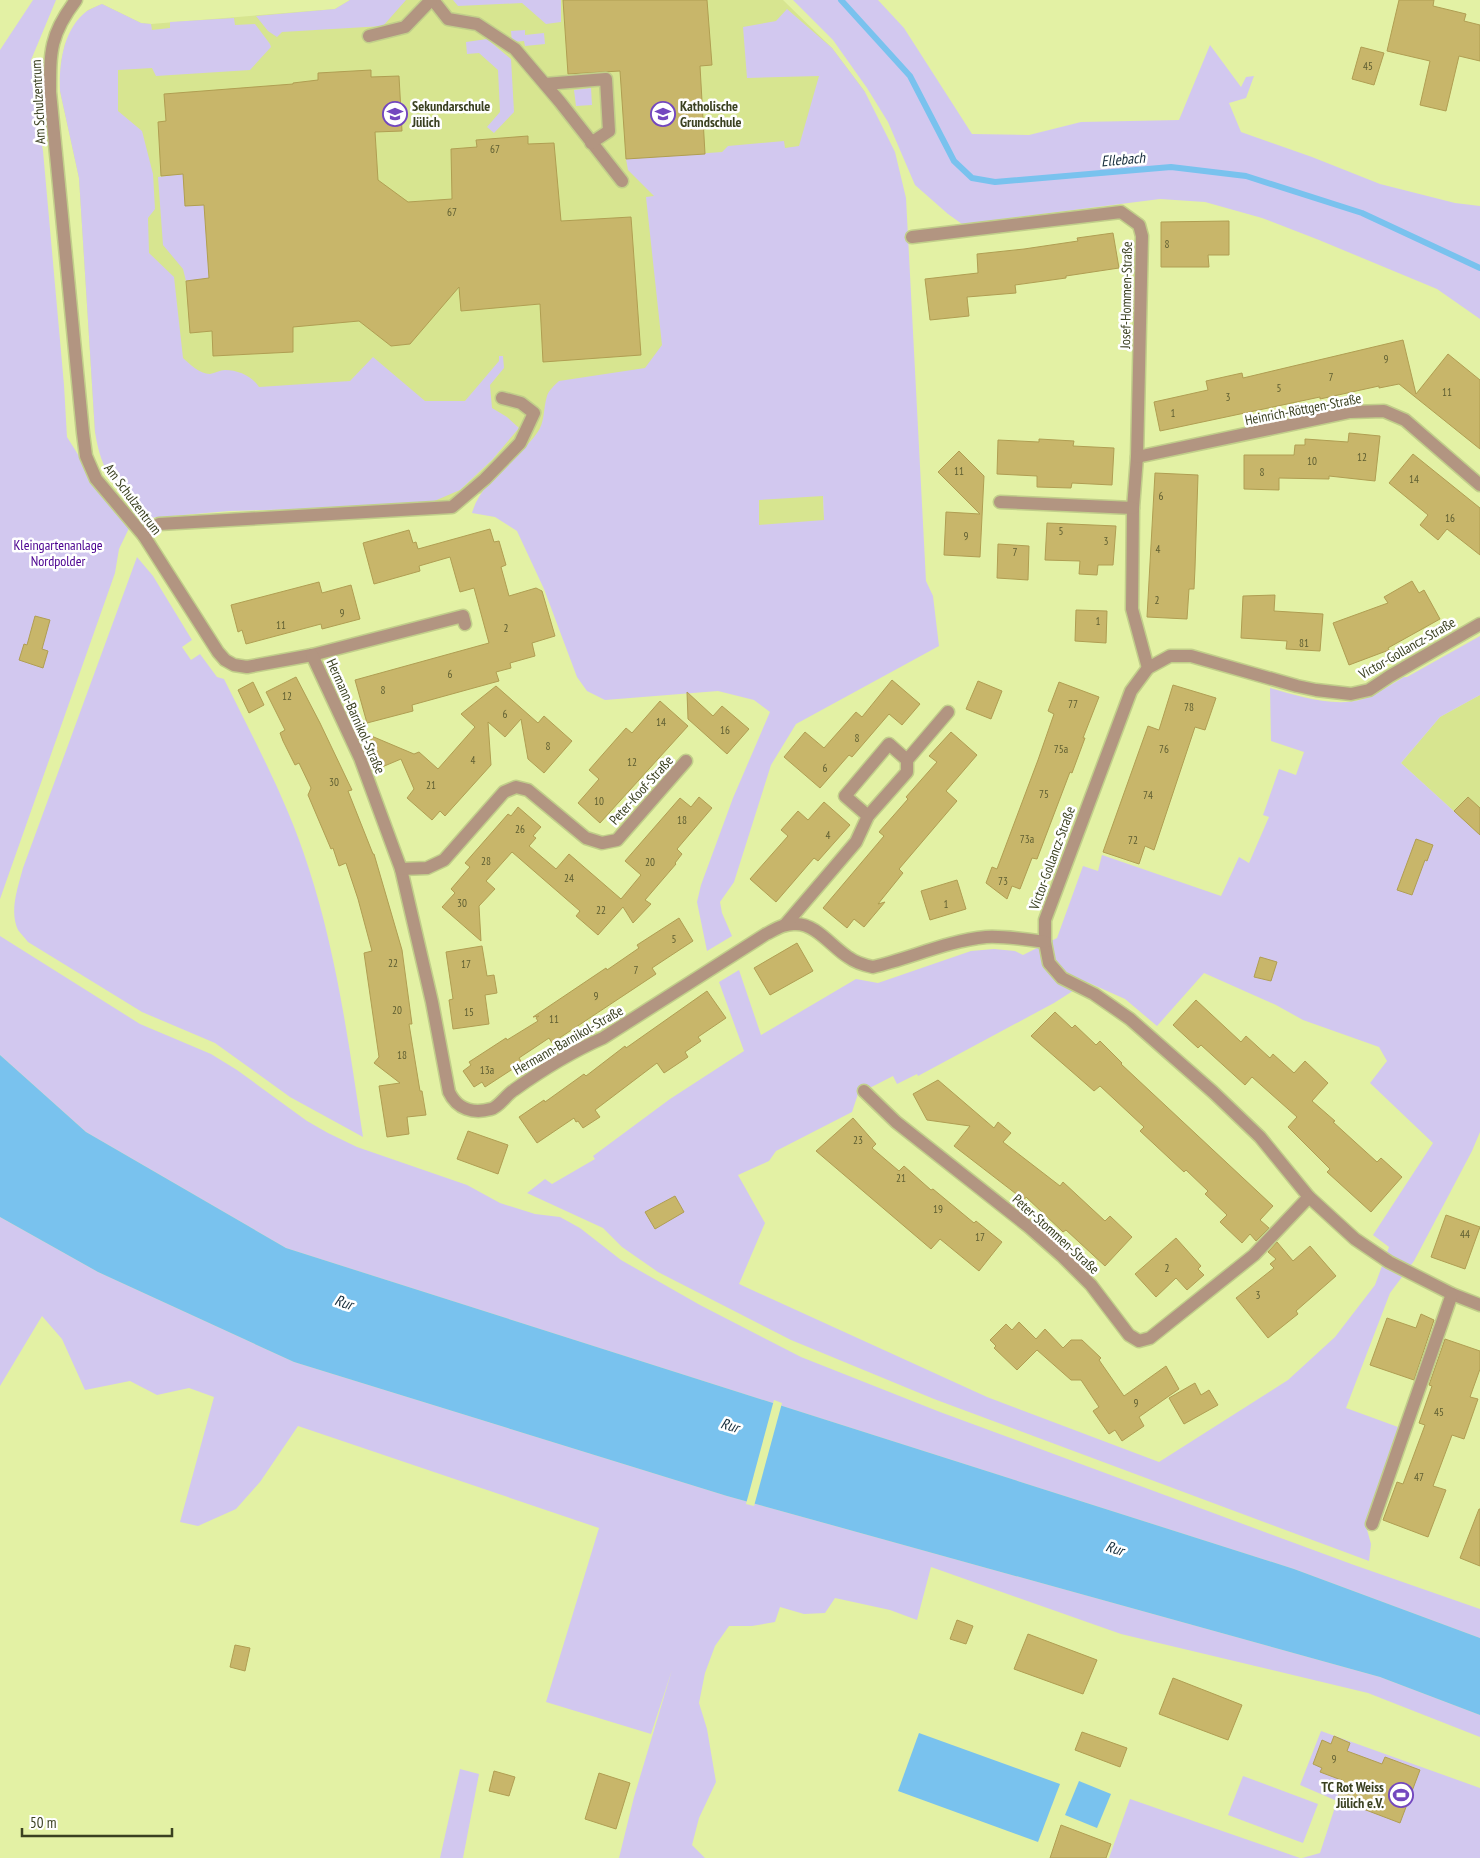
<svg xmlns="http://www.w3.org/2000/svg" width="1480" height="1858" font-family="'PT Sans Narrow',sans-serif">
<style>
.built{fill:#d7e590}
.green{fill:#d2c8ef;fill-rule:evenodd}
.water{fill:#79c2ee}
.pier{fill:#e3f1a4}
.lines{fill:none;stroke-linecap:round;stroke-linejoin:round}
.stream{stroke:#79c2ee;stroke-width:6}
.building{fill:#c8b66a;stroke:#b09e52}
.minor-casing{stroke:#c1ce8a;stroke-width:15}
.minor{stroke:#b29581;stroke-width:12}
.labels{text-anchor:middle;dominant-baseline:central;stroke-width:5;stroke-linejoin:round;paint-order:stroke}
.number-label{font-size:11px;fill:#5e5e32}
.street-label{font-size:14px;fill:#3a4020;stroke:#fff}
.poi-label{font-size:14px;font-weight:bold;fill:#3a4020;stroke:#fff;text-anchor:start}
.park-label{font-size:14px;fill:#4a008f;stroke:#fff}
.water-label{font-size:15px;font-style:italic;fill:#162d3b;stroke:#fff}
</style>
<rect width="100%" height="100%" fill="#e3f1a4"/>
<g class="built">
<path d="M350,0H783L832,48L865,92L823,498L832,661L607,677L565,571L489,492L430,504L305,509L117,482L95,432L79,178L60,91L61,62L65,44L73,28L88,10L102,4L141,23L151,24L335,9Z"/>
<path d="M1480,695V835L1401,763L1440,717Z"/>
</g>
<g class="green">
<path d="M33,0H56L31,60L35,108L43,151L64,385L67,437L82,461L130,526L119,549L115,573L0,899V50Z"/>
<path d="M350,0H406L383,26L282,32L277,37L268,31L256,16L335,9Z"/>
<path d="M453,0H561V22L546,24L522,3L458,6Z"/>
<path d="M793,0H878L904,28L972,134L1029,135L1081,122L1179,120L1210,45L1241,87L1246,77L1254,76L1246,98L1229,103L1241,132L1312,157L1380,184L1455,203L1480,206V319L1437,289L1319,240L1262,218L1205,202L1160,199L962,224L948,214L915,185L888,122L867,88L833,40Z"/>
<path d="M102,4L141,23L151,24L152,30L170,28V22L234,18L235,25L255,24L270,44L271,47L250,70L156,76L152,68L118,70V111L142,131L153,174L155,209L148,218L149,253L174,277L183,358C190,364 199,374 210,374C215,373 220,370 225,370C238,370 252,376 259,387L350,381L373,357L425,401H465L499,361V356H503L504,368L490,385L492,408L507,417L519,428L492,460L460,490L432,502L305,509L229,511L149,518C117,490 102,476 95,432L79,178L60,91C59,64 63,29 87,11C92,8 97,6 102,4Z"/>
<path d="M787,9L832,48L865,92L895,152L906,198L926,581L933,596L939,646L796,724L771,765L734,882L720,902L722,913L732,936L707,951L697,902L701,885L733,798L770,712L754,700L718,691L605,700L587,691L577,677L544,589L517,531L495,517L472,513C481,480 517,461 537,433C545,423 543,409 547,396C549,390 554,386 559,381L645,368L662,345L646,197L654,196L628,170L626,159L722,152L728,146L784,141L785,148L799,146L819,76L747,78L743,27L776,21ZM823,496L824,520L759,525V500Z"/>
<path d="M525,30V35L544,33L545,44L525,46L524,41L512,42L511,31Z"/>
<path d="M487,39L511,59L514,112L494,133L487,127L500,112L498,70L479,53L467,54L466,42Z"/>
<path d="M591,88L592,105L576,106L574,90Z"/>
<path d="M183,174L185,206L204,205L209,278L186,281L183,269L163,245L158,177Z"/>
<path d="M137,557L153,576L192,640L182,647L191,660L200,654L217,677L224,679C254,740 287,800 308,866C337,954 349,1046 363,1137L290,1097L215,1043L142,1012L28,942C25,938 21,934 18,930C9,911 18,887 23,868Z"/>
<path d="M1480,636V695L1440,717L1401,763L1480,835V1132L1472,1151L1414,1261L1390,1293L1346,1408L1398,1427L1366,1526L1371,1544L1369,1561L934,1399L791,1340L658,1272L622,1247L603,1228L527,1193L545,1179L552,1184L595,1159L593,1156L670,1099L744,1051L719,982L739,970L761,1035L856,979L878,983L971,951L994,949L1015,951L1023,955L1057,938L1083,866L1098,871L1102,855L1221,896L1239,857L1249,863L1269,817L1263,815L1279,769L1296,775L1304,752L1271,741L1270,688C1302,697 1346,712 1377,693C1386,688 1395,682 1404,677H1407ZM1204,973L1276,1005L1303,1020L1379,1047L1387,1061L1370,1083L1433,1143L1373,1235L1389,1247L1375,1285L1335,1337L1288,1380L1159,1462L987,1397L739,1284L765,1223L738,1175L769,1161L776,1151L852,1112L858,1094L893,1076L897,1084L917,1074L918,1076L1054,1003L1087,982L1125,999L1157,1026Z"/>
<path d="M0,936L140,1024L211,1054L237,1070L307,1121L328,1133L357,1147L467,1185L500,1203L535,1214L560,1217L580,1228L621,1260L700,1305L801,1357L940,1412L1354,1565L1480,1609V1638L1294,1569L286,1248L86,1132L0,1055Z"/>
<path d="M0,1217L98,1272L294,1362L727,1496L1380,1677L1480,1715V1737L1368,1693L1121,1634L931,1567L917,1620L890,1610L835,1598L825,1613L804,1614L780,1607L775,1622L752,1626H729L715,1646L705,1673L699,1703L707,1729L716,1782L699,1818L692,1845L705,1858H619L634,1797L672,1670L651,1734L546,1702L599,1528L298,1426L260,1482L236,1509L198,1526L180,1522L214,1397L189,1388L157,1395L130,1381L85,1390L62,1339L42,1316L0,1386Z"/>
<path d="M1321,1731L1480,1788V1858H1302L1320,1853L1337,1801L1300,1785Z"/>
<path d="M460,1769L479,1774L463,1858H440Z"/>
<path d="M1243,1776L1318,1804L1303,1843L1228,1815Z"/>
<path d="M1130,1799L1300,1858H1109Z"/>
</g>
<g class="water">
<path d="M0,1055L86,1132L286,1248L1294,1569L1480,1638V1715L1380,1677L727,1496L294,1362L98,1272L0,1217Z"/>
<path d="M919,1733L1060,1784L1038,1842L898,1791Z"/>
<path d="M1079,1781L1111,1794L1097,1828L1065,1815Z"/>
</g>
<path class="pier" d="M774,1400L782,1403L754,1506L746,1504Z"/>
<g class="lines">
<path class="stream" d="M841,0L910,76L954,161L972,178L995,182L1171,167L1246,176L1362,213L1480,268"/>
</g>
<g class="building">
<path d="M563,0H707L712,65L700,66L705,154L626,159L620,71L568,74Z"/>
<path d="M1399,0H1434L1433,6L1466,14L1464,21L1480,25V61L1459,56L1446,111L1420,105L1430,61L1387,51Z"/>
<path d="M1361,47L1384,53L1374,85L1352,79Z"/>
<path d="M371,70V77L399,76L402,131L375,132L378,180L408,202L452,199L451,149L477,147L476,140L528,136V144L554,143L561,221L631,217L641,355L543,362L540,304L461,311L459,287L410,344L391,346L359,321L293,327V352L213,356L212,331L190,333L186,281L209,278L204,205L185,206L183,174L161,176L158,122L166,121L164,94L293,84V83L318,80V73Z"/>
<path d="M1229,221V255H1208L1209,267H1161V222Z"/>
<path d="M1113,233L1119,268L1066,276V278L1015,285L1016,293L967,297L969,316L930,320L925,279L978,273L977,254L1024,249L1078,241L1077,238Z"/>
<path d="M1403,340L1416,394L1448,354L1480,380V449L1399,384L1379,388V386L1320,399V397L1160,431L1154,402L1208,390L1206,381L1242,373L1243,378Z"/>
<path d="M1349,433L1380,436L1375,481L1329,476V479L1279,478V490L1244,489V455H1294L1295,445H1305V439L1348,442Z"/>
<path d="M1039,439L1074,441L1073,446L1114,448L1112,485L1072,483L1071,488L1037,487V476L997,474L998,440L1039,442Z"/>
<path d="M959,451L984,476L980,557L944,555L946,512L980,514L938,472Z"/>
<path d="M1413,454L1480,508V555L1447,529L1438,540L1420,525L1428,515L1389,483Z"/>
<path d="M1155,473L1198,475L1195,568L1194,589H1189L1187,619L1147,617Z"/>
<path d="M1047,523L1116,526L1113,565H1098L1097,575L1079,574L1080,561L1045,560Z"/>
<path d="M490,529L494,542L499,541L506,565L501,567L509,596L536,588L542,591L555,636L532,643L535,656L510,663L511,668L496,672L499,681L412,705L413,711L367,723L355,680L489,643L474,588L460,592L450,557L419,566L420,571L374,584L363,543L409,530L413,543L416,542L418,549Z"/>
<path d="M998,544L1029,546L1028,580L997,578Z"/>
<path d="M1412,581L1419,593L1424,590L1440,619L1388,648L1389,650L1349,665L1333,623L1388,603L1384,597Z"/>
<path d="M319,582L322,593L351,585L360,619L322,629L321,624L246,644L242,630L238,632L231,605Z"/>
<path d="M1275,595L1274,611L1323,614L1320,651L1286,649L1287,641L1241,638L1243,596Z"/>
<path d="M1076,610L1107,611L1106,643L1075,641Z"/>
<path d="M35,616L50,620L42,649L48,651L43,668L19,660L24,644L27,645Z"/>
<path d="M296,677L320,723L352,790L348,791L373,854H374L402,950L412,1024H409L420,1091H422L426,1115L407,1117L409,1134L387,1137L379,1086L400,1083L374,1063L379,1057L364,953L372,951L358,899L346,863L339,866L333,848L331,849L308,795L311,788L299,763L295,765L283,741L280,733L285,730L266,692Z"/>
<path d="M892,680L920,704L902,725L889,714L852,757L849,755L820,788L784,757L805,732L824,748L856,712L862,717Z"/>
<path d="M978,681L1002,691L991,719L966,709Z"/>
<path d="M253,682L264,705L249,713L238,690Z"/>
<path d="M1059,682L1099,697L1083,738H1085L1072,773L1070,772L1037,859L1032,858L1020,889L1012,886L1007,899L986,883L992,867L997,869L1038,760L1054,714L1048,711Z"/>
<path d="M1173,685L1216,698L1205,730L1195,727L1154,850L1145,846L1139,864L1103,852L1148,726L1159,730Z"/>
<path d="M496,686L538,723L544,716L572,741L544,773L528,759L521,719L505,737L488,722L491,765L445,816L440,811L432,820L407,798L414,789L401,759L382,767L369,735L414,754L419,752L438,769L475,727L461,714Z"/>
<path d="M687,692L713,716L722,706L749,729L727,754L688,719Z"/>
<path d="M660,701L688,726L600,823L578,803L599,779L589,770L626,728L632,733Z"/>
<path d="M951,732L977,755L946,791L957,801L899,869L903,873L878,904L885,902L864,927L854,919L847,928L823,908L884,836L879,832L908,799L906,797L937,762L929,756Z"/>
<path d="M699,797L712,808L677,849L682,854L675,863L676,864L645,900L651,904L633,923L623,907L598,935L576,916L580,911L512,852L486,881L495,889L479,906L481,941L442,907L455,893L451,889L470,867L465,863L508,814L511,816L518,807L541,827L533,836L536,838L529,846L556,869L569,854L621,899L641,875L625,861L680,798L691,807Z"/>
<path d="M1468,797L1480,808V835L1454,811Z"/>
<path d="M824,802L850,825L818,861L814,858L776,902L750,879L788,836L781,830L798,811L808,820Z"/>
<path d="M1416,839L1433,845L1427,861L1425,860L1412,895L1397,890Z"/>
<path d="M957,880L966,909L930,920L921,891Z"/>
<path d="M679,918L693,941L652,968L656,974L552,1043L549,1038L519,1058L522,1063L485,1087L482,1082L474,1087L463,1071L471,1065L469,1062L506,1038L507,1040L538,1021L536,1018L539,1016L533,1017L606,968L607,970L639,948L637,945Z"/>
<path d="M797,943L813,971L770,995L754,968Z"/>
<path d="M482,946L487,976L494,975L497,993L485,995L489,1024L453,1029L449,1000L453,999L446,952Z"/>
<path d="M1260,957L1277,962L1271,981L1254,977Z"/>
<path d="M707,991L726,1018L698,1037L701,1041L685,1052L688,1057L664,1073L657,1063L595,1110L600,1117L583,1128L578,1121L576,1122L574,1118L537,1143L519,1117L544,1100L545,1102L584,1074L586,1076L625,1046L626,1048Z"/>
<path d="M1196,1000L1241,1042L1246,1036L1270,1058L1273,1054L1294,1073L1305,1061L1328,1083L1312,1101L1335,1121L1333,1122L1377,1162L1381,1158L1402,1177L1371,1212L1327,1172L1330,1169L1288,1127L1297,1117L1252,1077L1245,1085L1201,1045L1198,1048L1173,1025Z"/>
<path d="M1055,1012L1072,1028L1075,1025L1096,1045L1100,1041L1122,1063L1121,1064L1273,1206L1260,1220L1269,1228L1256,1241L1250,1234L1242,1243L1220,1222L1227,1215L1205,1194L1208,1191L1186,1170L1184,1172L1140,1131L1144,1127L1100,1086L1094,1091L1031,1036Z"/>
<path d="M938,1080L994,1128L998,1122L1011,1133L1003,1142L1060,1186L1063,1182L1105,1221L1110,1216L1132,1237L1105,1266L1066,1230L1063,1232L1026,1197L1024,1200L954,1146L970,1126L927,1120L913,1094Z"/>
<path d="M853,1118L876,1144L872,1148L899,1171L904,1166L931,1190L933,1189L974,1223L976,1221L1002,1242L979,1271L940,1239L931,1249L816,1151Z"/>
<path d="M468,1131L508,1145L498,1174L457,1159Z"/>
<path d="M675,1196L684,1212L655,1229L645,1212Z"/>
<path d="M1446,1215L1480,1227L1465,1269L1431,1257Z"/>
<path d="M1176,1238L1201,1266L1198,1269L1204,1275L1187,1290L1176,1278L1156,1297L1135,1274Z"/>
<path d="M1277,1242L1293,1261L1310,1246L1336,1276L1296,1311L1298,1314L1268,1338L1236,1298L1274,1268L1270,1264L1276,1259L1268,1252Z"/>
<path d="M1421,1314L1434,1320L1414,1380L1370,1365L1387,1318L1416,1328Z"/>
<path d="M1019,1322L1036,1339L1045,1329L1063,1348L1071,1340H1082L1101,1358L1099,1360L1124,1396L1166,1366L1179,1389L1139,1417L1144,1426L1122,1441L1115,1430L1109,1434L1093,1411L1099,1407L1081,1380H1071L1037,1350L1017,1370L994,1348L996,1346L990,1340L1006,1324L1012,1330Z"/>
<path d="M1445,1339L1480,1351V1369L1470,1397L1478,1399L1464,1439L1452,1435L1433,1486L1446,1490L1428,1537L1383,1520L1397,1482L1403,1484L1425,1425L1419,1423L1432,1386L1429,1385Z"/>
<path d="M1195,1383L1201,1395L1209,1390L1218,1405L1184,1424L1169,1398Z"/>
<path d="M1479,1509H1480V1566L1460,1558Z"/>
<path d="M957,1620L973,1626L966,1644L950,1639Z"/>
<path d="M1028,1634L1097,1660L1083,1694L1014,1669Z"/>
<path d="M235,1645L250,1648L245,1671L230,1667Z"/>
<path d="M1173,1678L1242,1705L1228,1740L1159,1714Z"/>
<path d="M1082,1732L1127,1748L1120,1767L1075,1750Z"/>
<path d="M1334,1736L1350,1743L1347,1751L1382,1764L1385,1757L1420,1770L1400,1823L1337,1799L1344,1781L1320,1772L1322,1768L1313,1764L1322,1740L1331,1744Z"/>
<path d="M494,1771L515,1777L509,1796L489,1791Z"/>
<path d="M599,1773L630,1783L616,1829L585,1819Z"/>
<path d="M1061,1825L1111,1844L1106,1858H1050Z"/>
</g>
<g class="lines">
<defs>
<g id="minor">
<path d="M76,0C50,34 50,51 50,92L83,433L86,456L96,479L144,536L218,652L225,660L234,665L247,667L312,655L463,616L465,624"/>
<path d="M433,0L448,19L477,24L515,49L560,102L622,181"/>
<path d="M369,36L405,27L431,0"/>
<path d="M545,84L606,79L609,131L591,143"/>
<path d="M912,237L1121,212L1139,225L1142,236L1137,457L1133,508L1132,609L1148,668"/>
<path d="M1137,457L1350,412L1384,411L1405,420L1480,485"/>
<path d="M1000,502L1133,508"/>
<path d="M144,536L159,524L452,507L485,479L520,443L534,413L521,403L502,398"/>
<path d="M1480,624L1390,676L1369,690L1351,694L1316,690L1297,686L1191,656H1170L1148,668L1131,691L1045,920V942L1049,963L1062,978L1094,994L1130,1019L1213,1092L1260,1137L1309,1197L1355,1239L1389,1262L1452,1294L1480,1305"/>
<path d="M312,655L360,758L401,869L432,1002L449,1092C457,1109 473,1114 491,1109C499,1107 506,1095 514,1090C542,1070 571,1052 603,1038L766,934C776,929 785,923 796,924C816,924 832,947 848,957C856,963 863,965 873,967C911,958 947,941 986,937C1006,936 1025,939 1045,942"/>
<path d="M868,816L845,796L889,744L907,760"/>
<path d="M401,869L427,868L444,860L504,792L516,787L528,790L586,838L602,843L617,840L686,761"/>
<path d="M785,925L856,842L868,816L907,772V760L948,712"/>
<path d="M864,1091L896,1122L1029,1227L1062,1256L1091,1285L1129,1335L1139,1341L1150,1338L1254,1255L1309,1197"/>
<path d="M1372,1524L1452,1294"/>
</g>
</defs>
<use href="#minor" class="minor-casing"/>
<use href="#minor" class="minor"/>
</g>
<defs>
<symbol id="school-ring" viewBox="-11 -11 22 22"><circle r="9.5" fill="#fff" stroke="#7347bf" stroke-width="1.5"/><path d="M0-5L7-2L0 1L-7-2ZM-4 1L0 2.5L4 1V4Q0 6-4 4Z" fill="#7347bf"/></symbol>
<symbol id="stadium-ring" viewBox="-11 -11 22 22"><circle r="9.5" fill="#fff" stroke="#7347bf" stroke-width="1.5"/><path d="M0-5a6.5 5 0 1 0 0 10a6.5 5 0 1 0 0-10ZM-3.5-1.8h7v3.6h-7Z" fill="#7347bf"/></symbol>
</defs>
<g fill-rule="evenodd">
<use href="#school-ring" x="381" y="100" width="28" height="28"/>
<use href="#school-ring" x="649" y="100" width="28" height="28"/>
<use href="#stadium-ring" x="1387" y="1781" width="28" height="28"/>
</g>
<g class="labels">
<g class="number-label">
<text x="1368" y="66">45</text>
<text x="495" y="149">67</text>
<text x="452" y="212">67</text>
<text x="1167" y="244">8</text>
<text x="1386" y="359">9</text>
<text x="1331" y="377">7</text>
<text x="1279" y="388">5</text>
<text x="1447" y="392">11</text>
<text x="1228" y="397">3</text>
<text x="1173" y="413">1</text>
<text x="1362" y="457">12</text>
<text x="1312" y="461">10</text>
<text x="959" y="471">11</text>
<text x="1262" y="472">8</text>
<text x="1414" y="479">14</text>
<text x="1161" y="496">6</text>
<text x="1450" y="518">16</text>
<text x="1061" y="531">5</text>
<text x="966" y="536">9</text>
<text x="1106" y="541">3</text>
<text x="1158" y="549">4</text>
<text x="1015" y="552">7</text>
<text x="1157" y="600">2</text>
<text x="342" y="613">9</text>
<text x="1098" y="621">1</text>
<text x="281" y="625">11</text>
<text x="506" y="628">2</text>
<text x="1304" y="643">81</text>
<text x="450" y="674">6</text>
<text x="383" y="690">8</text>
<text x="287" y="696">12</text>
<text x="1073" y="704">77</text>
<text x="1189" y="707">78</text>
<text x="505" y="714">6</text>
<text x="661" y="722">14</text>
<text x="725" y="730">16</text>
<text x="857" y="738">8</text>
<text x="548" y="746">8</text>
<text x="1061" y="749">75a</text>
<text x="1164" y="749">76</text>
<text x="473" y="760">4</text>
<text x="632" y="762">12</text>
<text x="825" y="768">6</text>
<text x="334" y="782">30</text>
<text x="431" y="785">21</text>
<text x="1044" y="794">75</text>
<text x="1148" y="795">74</text>
<text x="599" y="801">10</text>
<text x="682" y="820">18</text>
<text x="520" y="829">26</text>
<text x="828" y="835">4</text>
<text x="1027" y="839">73a</text>
<text x="1133" y="840">72</text>
<text x="486" y="861">28</text>
<text x="650" y="862">20</text>
<text x="569" y="878">24</text>
<text x="1003" y="881">73</text>
<text x="462" y="903">30</text>
<text x="946" y="904">1</text>
<text x="601" y="910">22</text>
<text x="674" y="939">5</text>
<text x="393" y="963">22</text>
<text x="466" y="964">17</text>
<text x="636" y="970">7</text>
<text x="596" y="996">9</text>
<text x="397" y="1010">20</text>
<text x="469" y="1012">15</text>
<text x="554" y="1019">11</text>
<text x="402" y="1055">18</text>
<text x="487" y="1070">13a</text>
<text x="858" y="1140">23</text>
<text x="901" y="1178">21</text>
<text x="938" y="1209">19</text>
<text x="1465" y="1234">44</text>
<text x="980" y="1237">17</text>
<text x="1167" y="1268">2</text>
<text x="1258" y="1295">3</text>
<text x="1136" y="1403">9</text>
<text x="1439" y="1412">45</text>
<text x="1419" y="1477">47</text>
<text x="1334" y="1759">9</text>
</g>
<g class="street-label">
<text transform="translate(38 102) rotate(-93)">Am Schulzentrum</text>
<text transform="translate(1126 295) rotate(-89)">Josef-Hommen-Straße</text>
<text transform="translate(1303 409) rotate(-11)">Heinrich-Röttgen-Straße</text>
<text transform="translate(133 499) rotate(53)">Am Schulzentrum</text>
<text transform="translate(1407 648) rotate(-30)">Victor-Gollancz-Straße</text>
<text transform="translate(356 716) rotate(66)">Hermann-Barnikol-Straße</text>
<text transform="translate(641 790) rotate(-48)">Peter-Koof-Straße</text>
<text transform="translate(1052 858) rotate(-70)">Victor-Gollancz-Straße</text>
<text transform="translate(568 1040) rotate(-30)">Hermann-Barnikol-Straße</text>
<text transform="translate(1056 1234) rotate(42)">Peter-Stommen-Straße</text>
</g>
<g class="poi-label">
<text x="412" y="106">Sekundarschule<tspan x="412" dy="16">Jülich</tspan></text>
<text x="680" y="106">Katholische<tspan x="680" dy="16">Grundschule</tspan></text>
<text x="1384" y="1787" text-anchor="end">TC Rot Weiss<tspan x="1384" dy="16">Jülich e.V.</tspan></text>
</g>
<g class="park-label">
<text x="58" y="545">Kleingartenanlage<tspan x="58" dy="16">Nordpolder</tspan></text>
</g>
<g class="water-label">
<text transform="translate(1123 159) rotate(-5)">Ellebach</text>
<text transform="translate(344 1302) rotate(19)">Rur</text>
<text transform="translate(730 1425) rotate(17)">Rur</text>
<text transform="translate(1115 1548) rotate(18)">Rur</text>
</g>
</g>
<path d="M22 1828v8h150v-8" fill="none" stroke="#3a4020" stroke-width="2.5"/>
<text x="30" y="1828" font-size="15" fill="#3a4020" stroke="#ffffff" stroke-width="4" paint-order="stroke">50 m</text>
</svg>
